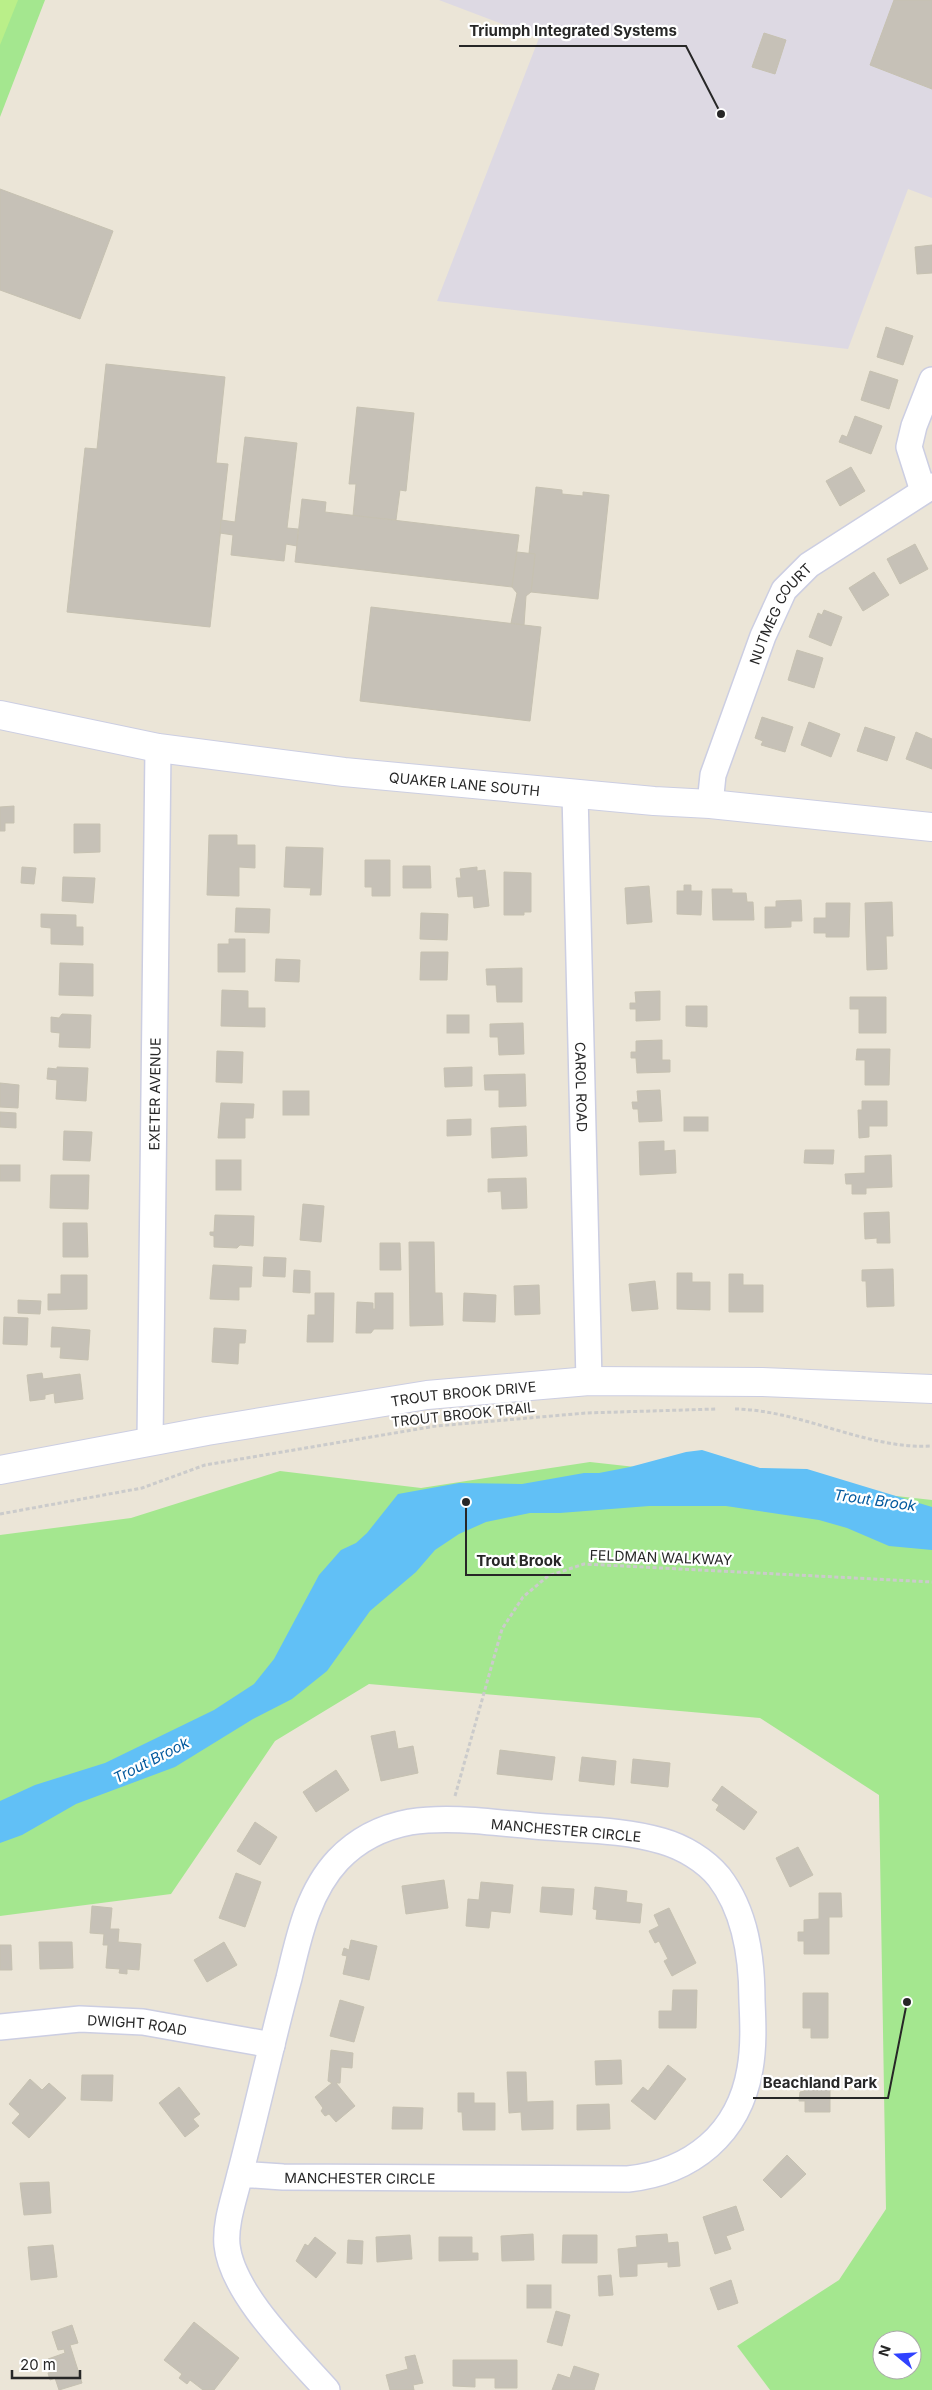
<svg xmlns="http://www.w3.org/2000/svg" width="932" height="2390" font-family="Inter,sans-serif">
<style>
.industrial{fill:#ddd9e3}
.green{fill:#a4e78f;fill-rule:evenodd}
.pitch{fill:#baef89}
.water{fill:#61c0f6}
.building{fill:#c6c1b7;stroke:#c6c1b1}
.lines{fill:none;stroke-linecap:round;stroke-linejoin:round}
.street-casing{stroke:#cccee2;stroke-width:28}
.secondary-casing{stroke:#cccee2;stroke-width:30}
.path{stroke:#cbcbcb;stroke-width:3;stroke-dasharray:4 2.5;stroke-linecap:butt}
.street{stroke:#fff;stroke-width:25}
.secondary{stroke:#fff;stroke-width:28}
.labels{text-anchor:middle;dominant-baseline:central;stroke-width:4.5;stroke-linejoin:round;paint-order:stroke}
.street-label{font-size:14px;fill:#272727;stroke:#fff}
.water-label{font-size:15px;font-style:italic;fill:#045a9e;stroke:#fff}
.leader{fill:none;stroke:#272727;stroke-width:2}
.callout-dot{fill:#272727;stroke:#fff;stroke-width:2}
.callout-label{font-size:15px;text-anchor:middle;font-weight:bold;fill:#272727;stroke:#fff;stroke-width:4.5;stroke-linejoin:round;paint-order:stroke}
</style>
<rect width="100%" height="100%" fill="#ebe5d7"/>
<path class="industrial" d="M439,0H932V198L908,189L848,349L437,301L539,38Z"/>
<g class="green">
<path d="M0,0H45L0,117Z"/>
<path d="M590,1462L932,1500V2390H770L737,2346L839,2280L886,2209L879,1795L760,1718L369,1684L275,1741L171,1894L0,1916V1535L131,1518L280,1471L421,1488ZM882,2340H912V2370H882Z"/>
</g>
<path class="pitch" d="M0,0H18L0,45Z"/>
<path class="water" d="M702,1450L760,1468L807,1469L932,1507V1550L889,1546L847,1528L819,1520L726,1506H649L560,1513H530L486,1522L459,1534L435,1550L416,1572L370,1611L327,1671L292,1699L253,1719L175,1767L76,1804L22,1835L0,1843V1801L35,1785L105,1763L214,1710L254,1684L274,1659L319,1575L341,1550L356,1543L367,1533L398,1494L459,1483L522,1484L584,1473H599L630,1467L686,1452Z"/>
<g class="building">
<path d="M894,0H932V89L870,65Z"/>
<path d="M764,33L786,40L775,74L752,67Z"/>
<path d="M0,189L113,231L80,319L0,290Z"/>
<path d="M932,245V273L917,274L915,247Z"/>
<path d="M886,327L913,336L903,365L877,357Z"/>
<path d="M106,364L225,377L216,463L228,464L210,627L67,612L85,448L97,449Z"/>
<path d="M870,371L898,380L889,409L861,400Z"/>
<path d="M357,407L414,413L406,491L400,490L396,520L353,516L356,484H349Z"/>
<path d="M855,416L882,426L871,454L839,442L842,435L847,437Z"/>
<path d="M245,437L297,443L287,528L298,529L297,546L286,544L284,561L231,555L233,535L220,533L221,520L235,522Z"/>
<path d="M851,467L865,491L840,506L826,481Z"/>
<path d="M536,487L562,490V494L583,496V492L609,495L598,599L531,592L535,554L529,553Z"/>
<path d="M302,499L326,502L325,512L519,535L512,587L295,562Z"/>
<path d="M915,544L928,569L900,584L887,559Z"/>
<path d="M517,552L535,554L531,592L526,596L524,625L511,623L517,593L512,587Z"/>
<path d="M874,572L889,595L863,611L849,588Z"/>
<path d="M371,607L541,627L530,721L360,701Z"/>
<path d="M824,610L842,617L831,646L809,637L818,613L822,615Z"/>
<path d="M797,650L823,658L814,688L788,680Z"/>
<path d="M762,717L793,727L785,752L761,745L763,741L755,738Z"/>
<path d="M809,722L840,734L831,757L801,745Z"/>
<path d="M865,727L895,737L887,761L857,751Z"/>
<path d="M916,732L932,739V769L906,759Z"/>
<path d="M14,806V823H5V831H0V807Z"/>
<path d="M74,824H100V852L74,853Z"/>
<path d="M209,835H237V845H255V868L239,867V896L207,895Z"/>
<path d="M286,847L323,848L321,895H310L311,888L284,887Z"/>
<path d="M365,860H390V896H372V887H365Z"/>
<path d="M403,866H430L431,888H403Z"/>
<path d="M22,867L36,868L34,884L21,883Z"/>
<path d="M477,867V871L485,870L489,906L474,908L473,896L458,897L456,878H461L460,869Z"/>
<path d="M504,872L531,873V912H524V915H504Z"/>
<path d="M63,877L95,878L93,903L62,901Z"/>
<path d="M684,885H691V891H702L701,915L677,914V891H684Z"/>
<path d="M649,886L652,922L627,924L625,888Z"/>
<path d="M712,889H732V893H746L747,902H753L754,920H713Z"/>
<path d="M801,900L802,921H791V927L765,928V907H776V901Z"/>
<path d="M892,902L893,936H886L887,969L867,970L865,903Z"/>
<path d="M826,903H850L849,937H826V933H814V918H826Z"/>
<path d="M236,908L270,909L269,933L235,932Z"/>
<path d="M421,913L448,914L447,940L420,939Z"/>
<path d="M41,914L76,915V927H83V945L51,944V928L41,927Z"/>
<path d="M229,939H245V972H218V944H229Z"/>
<path d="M421,952H448L447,980H420Z"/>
<path d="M276,959L300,960L299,982L275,981Z"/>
<path d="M60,963L93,964V996L59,995Z"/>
<path d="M522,968V1002H497L496,985H487L486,969Z"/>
<path d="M222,990L248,991V1008H265V1027L221,1026Z"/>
<path d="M660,991V1020L636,1021V1009H630V1003H636L635,992Z"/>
<path d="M850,997H886V1033H859V1009H850Z"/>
<path d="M686,1006H707V1027L686,1026Z"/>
<path d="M62,1014L91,1015L90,1048L59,1047L60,1033L51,1032V1017L59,1018Z"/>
<rect x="447" y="1015" width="22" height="18"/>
<path d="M523,1023L524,1054L499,1055L498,1037H490V1024Z"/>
<path d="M662,1040V1060H670V1072L637,1073L636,1058H631V1052H636V1041Z"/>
<path d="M857,1049H890L889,1085H865V1060H856Z"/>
<path d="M217,1051L243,1052L242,1083L216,1082Z"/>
<path d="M57,1067L88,1068L86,1101L56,1099L57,1080L47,1079L48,1068L57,1069Z"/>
<path d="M472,1067V1086L445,1087L444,1068Z"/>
<path d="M525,1074L526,1106L499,1107V1090H485L484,1075Z"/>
<path d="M0,1083L19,1085L18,1108L0,1107Z"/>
<path d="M660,1090L662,1121L639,1122L638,1109H633L632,1102H638L637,1091Z"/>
<rect x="283" y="1091" width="26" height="24"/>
<path d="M862,1101H887V1126H869V1137L859,1138L858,1110H862Z"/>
<path d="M221,1103L254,1104L253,1118H245V1138H218Z"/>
<path d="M0,1112L16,1113V1128L0,1127Z"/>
<rect x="684" y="1117" width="24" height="14"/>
<path d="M471,1119V1135L447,1136V1120Z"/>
<path d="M526,1126L527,1156L492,1158L491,1128Z"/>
<path d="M64,1131L92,1132L90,1161L63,1160Z"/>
<path d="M664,1141V1151L675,1150L676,1173L640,1175L639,1142Z"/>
<path d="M805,1150H834L833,1164L804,1163Z"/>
<path d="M891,1155L892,1187L866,1188V1194H852V1184H846L845,1174L865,1173V1156Z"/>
<rect x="216" y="1160" width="25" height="30"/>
<rect x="0" y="1165" width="20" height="16"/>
<path d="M51,1175H89L88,1209L50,1208Z"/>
<path d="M526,1178L527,1208L502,1209L501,1191L488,1192V1179Z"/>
<path d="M303,1204L324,1206L321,1242L300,1240Z"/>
<path d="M889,1212L890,1243H877V1238L865,1239L864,1213Z"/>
<path d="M215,1215L254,1216L253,1246L240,1245L237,1248L214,1247V1236L210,1235V1232H214Z"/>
<path d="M63,1223H87L88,1257H63Z"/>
<path d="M409,1242H434L435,1293H442L443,1325L410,1326Z"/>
<path d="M380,1243H400L401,1270H380Z"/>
<path d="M264,1257L286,1258L285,1277L263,1276Z"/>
<path d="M213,1265L252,1267L251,1287H239V1300L210,1299Z"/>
<path d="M893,1269L894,1306L867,1307L866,1281H862V1270Z"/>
<path d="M294,1270L310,1271V1293L293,1292Z"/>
<path d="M677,1273H692V1282H710V1310L677,1309Z"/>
<path d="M729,1274H743V1285H763V1312H729Z"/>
<path d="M61,1275H87V1309L48,1310V1294H61Z"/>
<path d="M655,1281L658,1309L632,1311L629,1284Z"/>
<path d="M539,1285L540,1314L515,1315L514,1286Z"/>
<path d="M315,1293H334L333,1342H307L308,1315H315Z"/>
<path d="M375,1293H393V1329H374L371,1333H356L357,1302L373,1303V1309H375Z"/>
<path d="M464,1293L496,1295L495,1322L463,1321Z"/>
<path d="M18,1300L41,1301L40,1314L18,1313Z"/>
<path d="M4,1317L28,1318L27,1345L3,1344Z"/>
<path d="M52,1327L90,1330L88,1360L60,1358L61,1347H51Z"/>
<path d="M214,1328L246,1330L245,1343H239L238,1364L212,1362Z"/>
<path d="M42,1373L43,1379L80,1374L83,1399L55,1403L54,1393L45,1395V1399L30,1401L27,1375Z"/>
<path d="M395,1731L398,1749L413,1746L418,1773L381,1781L371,1736Z"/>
<path d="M500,1750L555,1757L552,1780L497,1774Z"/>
<path d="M582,1757L616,1761L614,1785L579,1781Z"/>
<path d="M633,1759L670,1763L668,1787L631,1783Z"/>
<path d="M336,1770L349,1790L316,1812L303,1792Z"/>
<path d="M722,1786L757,1812L744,1830L716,1810L719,1805L712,1800Z"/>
<path d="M255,1822L277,1837L260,1865L237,1851Z"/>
<path d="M798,1847L813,1875L790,1887L776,1858Z"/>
<path d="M236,1873L261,1882L245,1927L219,1918Z"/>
<path d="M444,1880L448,1908L406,1914L402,1886Z"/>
<path d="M481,1882L513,1885L510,1913L491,1911L489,1928L466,1926L468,1899L479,1900Z"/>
<path d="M542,1887L574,1889L572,1915L540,1912Z"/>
<path d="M595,1887L627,1891L626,1902L642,1904L640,1923L596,1919L597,1910L593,1909Z"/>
<path d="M819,1893H841L842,1917H829V1954H804V1941H798V1932H804V1920L819,1919Z"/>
<path d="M92,1906L112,1908L110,1929H119L118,1942L141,1944L139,1970L127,1969V1974L119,1973L120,1969L106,1968L108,1945H103L104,1934L90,1933Z"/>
<path d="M669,1908L696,1963L672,1976L664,1961L668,1959L659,1941L655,1943L649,1931L659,1926L654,1915Z"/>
<path d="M351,1940L377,1946L369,1980L343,1974L347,1956L342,1955L344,1948L349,1950Z"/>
<path d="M39,1942H72L73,1968L40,1969Z"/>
<path d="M224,1942L237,1965L207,1982L194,1960Z"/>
<path d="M0,1945H11L12,1970H0Z"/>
<path d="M673,1990H697L696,2028H659V2011H672Z"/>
<path d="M803,1993H828V2038H811V2028H803Z"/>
<path d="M340,2000L364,2007L354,2042L330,2036Z"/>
<path d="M331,2050L353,2053L352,2068L341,2067L340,2083H336L355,2106L336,2122L329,2114L325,2116L321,2111L323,2108L315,2097L332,2083L328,2081Z"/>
<path d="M621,2060L622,2084L596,2085L595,2061Z"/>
<path d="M668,2065L686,2079L655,2120L631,2101L643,2087L648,2091Z"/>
<path d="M507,2072H526L527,2102L553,2101V2129L522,2130L521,2112L509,2113Z"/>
<path d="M82,2075H113L112,2101L81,2100Z"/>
<path d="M30,2079L42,2090L49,2083L66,2098L29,2138L12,2123L20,2114L9,2104Z"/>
<path d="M805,2083H830V2112H805V2101H799L800,2092L805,2091Z"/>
<path d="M179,2087L200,2114L193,2119L199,2126L185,2137L159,2103Z"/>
<path d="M458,2093H474V2103H495V2130H463L462,2112H458Z"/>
<path d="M609,2104L610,2129L577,2130V2105Z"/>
<path d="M393,2107L423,2108L422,2129H392Z"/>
<path d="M787,2155L806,2174L781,2198L763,2180Z"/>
<path d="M49,2182L51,2213L24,2215L20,2183Z"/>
<path d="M736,2206L744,2230L726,2236L731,2249L715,2254L703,2217Z"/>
<path d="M533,2234L534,2260L502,2261L501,2236Z"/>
<path d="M667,2234L668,2243L678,2242L680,2266L668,2267V2262L637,2264V2276L620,2277L618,2249L637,2247L636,2236Z"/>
<path d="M410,2235L412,2259L377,2262L376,2237Z"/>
<path d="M563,2235H597V2263H562Z"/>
<path d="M315,2237L336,2253L316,2278L296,2261L305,2244L308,2246Z"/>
<path d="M439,2237H472V2253H478V2260L439,2261Z"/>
<path d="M348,2240L363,2241L362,2264L347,2263Z"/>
<path d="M53,2245L57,2277L31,2280L28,2247Z"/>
<path d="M611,2275L613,2295L599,2296L598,2276Z"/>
<path d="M731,2280L738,2303L718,2310L710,2288Z"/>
<rect x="527" y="2285" width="24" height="23"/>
<path d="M556,2311L570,2315L562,2346L547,2342Z"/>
<path d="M194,2322L239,2358L214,2390H203L190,2380L187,2384L179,2378L182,2374L164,2360Z"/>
<path d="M72,2325L78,2343L70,2345L82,2383L59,2390L55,2378L50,2380L48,2373L53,2372L48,2359L65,2353L64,2349L58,2350L52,2332Z"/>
<path d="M415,2355L423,2383L413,2385L414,2390H390L386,2375L408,2369L405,2357Z"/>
<path d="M453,2360H517V2388H495V2378H475V2387L453,2386Z"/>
<path d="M574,2366L599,2374L594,2390H552L558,2374L570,2378Z"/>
</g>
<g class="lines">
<defs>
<g id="street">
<path d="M923,491L909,447L914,426L932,380"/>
<path id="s1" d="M575,793L589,1381"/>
<path id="s2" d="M710,804L713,775L763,636L784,590L809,565L932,486"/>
<path id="s3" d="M150,1442L158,748"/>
<path id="s4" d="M0,2027L80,2019L143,2022L272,2045"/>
<path id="s5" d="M240,2174L283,2177L628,2179C692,2172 739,2134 750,2069C754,2046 753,2023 752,2001C752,1958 746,1912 719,1877C705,1860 683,1847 662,1841C625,1830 584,1830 546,1827C502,1824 454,1815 410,1822C383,1827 357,1840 338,1860C308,1892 299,1936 289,1978C281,2007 274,2036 267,2065C258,2102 249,2140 239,2178C234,2199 225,2223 227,2245C232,2294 295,2354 327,2390"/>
</g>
<g id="secondary">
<path id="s6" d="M0,715L158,748L344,772L654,801L710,804L932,827"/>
<path id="s7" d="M0,1470L207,1431L427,1395L589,1381L762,1382L932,1389"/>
</g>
</defs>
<use href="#street" class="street-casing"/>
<use href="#secondary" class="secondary-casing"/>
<g class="path">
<path d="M735,1409C802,1410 867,1450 932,1446"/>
<path d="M0,1514L142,1488L205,1465L436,1426L586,1413L716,1409"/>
<path d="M455,1796L502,1629L523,1597L548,1576L584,1564L932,1582"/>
</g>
<use href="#street" class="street"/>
<use href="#secondary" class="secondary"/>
</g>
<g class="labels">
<g class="street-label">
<text stroke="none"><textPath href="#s2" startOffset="205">NUTMEG COURT</textPath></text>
<text stroke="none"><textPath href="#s6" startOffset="470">QUAKER LANE SOUTH</textPath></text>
<text stroke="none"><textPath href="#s1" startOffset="294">CAROL ROAD</textPath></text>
<text stroke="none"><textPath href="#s3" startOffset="348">EXETER AVENUE</textPath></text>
<text stroke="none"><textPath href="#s7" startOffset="470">TROUT BROOK DRIVE</textPath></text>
<text transform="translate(463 1414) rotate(-6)">TROUT BROOK TRAIL</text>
<text transform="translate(661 1557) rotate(2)">FELDMAN WALKWAY</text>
<text transform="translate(566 1830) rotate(5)">MANCHESTER CIRCLE</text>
<text stroke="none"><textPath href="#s4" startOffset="138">DWIGHT ROAD</textPath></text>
<text stroke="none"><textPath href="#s5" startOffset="120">MANCHESTER CIRCLE</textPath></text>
</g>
<g class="water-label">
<text transform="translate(875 1500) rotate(8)">Trout Brook</text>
<text transform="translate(151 1760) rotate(-27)">Trout Brook</text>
</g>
</g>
<path class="leader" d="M721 114L686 46H459M466 1502L466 1575H571M907 2002L888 2098H753"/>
<g class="callout-dot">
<circle cx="721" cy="114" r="5"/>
<circle cx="466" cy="1502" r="5"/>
<circle cx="907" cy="2002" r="5"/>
</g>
<g class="callout-label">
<text x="573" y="36">Triumph Integrated Systems</text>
<text x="519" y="1566">Trout Brook</text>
<text x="820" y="2088">Beachland Park</text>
</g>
<g transform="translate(897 2355) rotate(288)"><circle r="24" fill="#ffffff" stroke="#a9a9a9"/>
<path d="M0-4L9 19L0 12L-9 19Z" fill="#3042ff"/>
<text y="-8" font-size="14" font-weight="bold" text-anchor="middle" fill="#272727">N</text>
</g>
<path d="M12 2370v8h68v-8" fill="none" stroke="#272727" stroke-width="2.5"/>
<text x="20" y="2370" font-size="15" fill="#272727" stroke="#ffffff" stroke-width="4" paint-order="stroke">20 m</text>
</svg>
